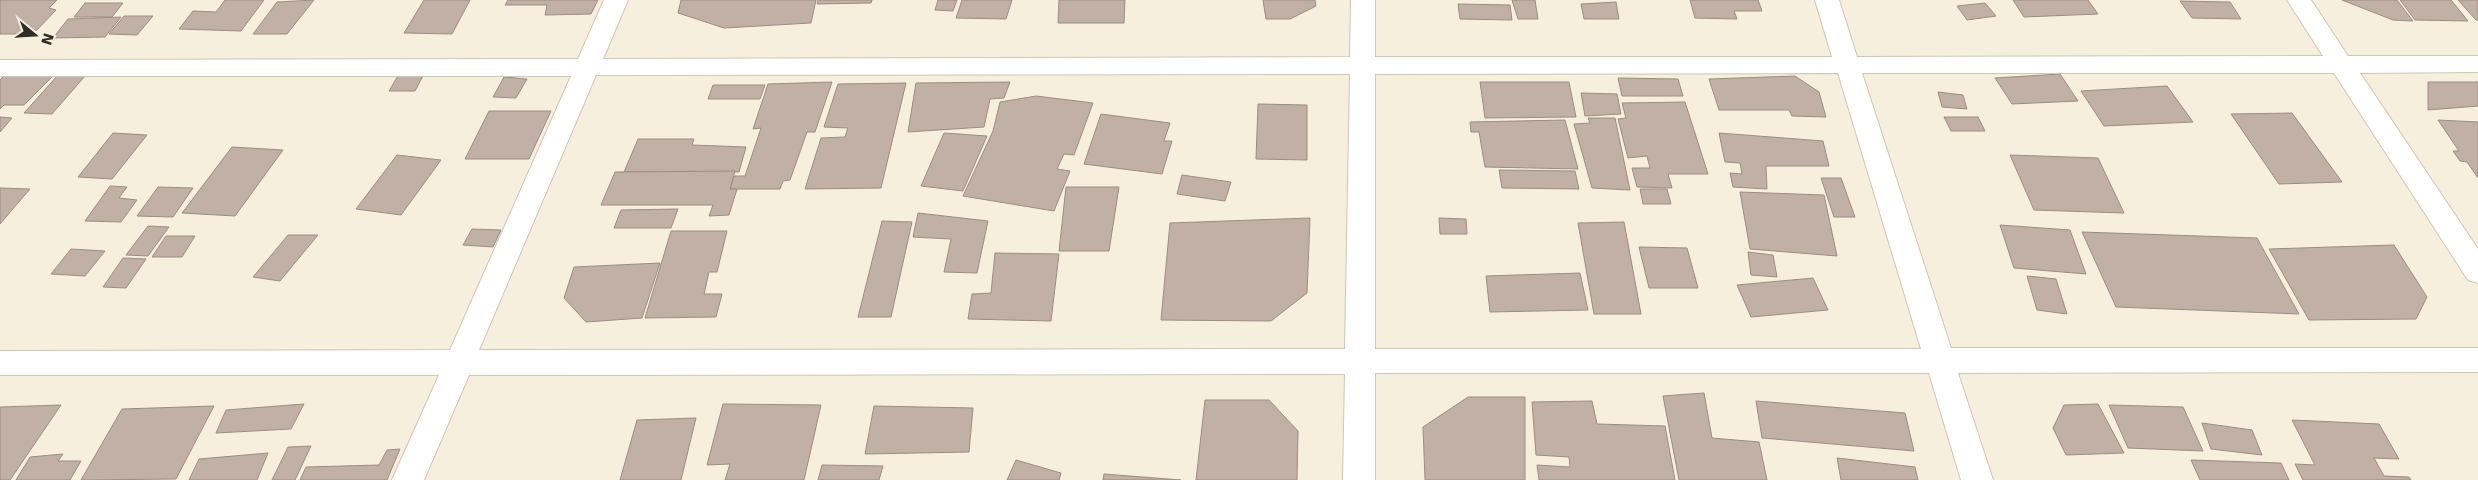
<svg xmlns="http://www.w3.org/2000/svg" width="2478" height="480" font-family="'DejaVu Sans',sans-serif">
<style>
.building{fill:#c1b0a6;stroke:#9c8c82}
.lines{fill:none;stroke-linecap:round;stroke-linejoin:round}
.street-casing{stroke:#cec6b5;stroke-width:2}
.street{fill:#fff;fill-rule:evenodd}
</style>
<rect width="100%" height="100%" fill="#f7efde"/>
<g class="building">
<path d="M0,0H57L49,8L56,10L33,34H0Z"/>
<path d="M225,0H264L241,31L179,29L193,11L216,12Z"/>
<path d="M314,0L287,34H253L277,2Z"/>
<path d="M424,0H470L452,34L404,33Z"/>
<path d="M508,0H598L591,14L545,15L547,5H505Z"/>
<path d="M681,0H816L811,23L724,28L678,13Z"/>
<path d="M818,0H872L871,3L817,4Z"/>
<path d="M938,0H957L953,11L935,10Z"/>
<path d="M962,0H1012L1006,19L956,18Z"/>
<path d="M1059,0H1125L1124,23H1058Z"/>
<path d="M1263,0H1315L1316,6L1290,19H1266Z"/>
<path d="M1512,0H1535L1538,19H1518Z"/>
<path d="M1690,0H1758L1762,11H1734L1737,19L1695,18Z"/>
<path d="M2013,0H2088L2098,14L2024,17Z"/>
<path d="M2342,0H2397L2413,21L2393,20Z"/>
<path d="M2400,0H2451L2468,21L2415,20Z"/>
<path d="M2458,0H2478V20H2476Z"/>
<path d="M2180,1L2230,2L2241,19L2192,18Z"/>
<path d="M1616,2L1619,19H1584L1581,4Z"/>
<path d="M85,3H123L112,17H74Z"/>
<path d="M1985,3L1996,16L1967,20L1957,6Z"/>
<path d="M1458,4L1510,5L1512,20L1460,19Z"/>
<path d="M124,16H153L137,35L109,34Z"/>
<path d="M121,17L105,37L53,38L68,19Z"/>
<path d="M7,73L55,74L24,105H4L0,109V80Z"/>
<path d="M399,74H424L415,91H389Z"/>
<path d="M2060,74L2078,101L2012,104L1995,78Z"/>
<path d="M58,75L85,76L52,114L24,113Z"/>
<path d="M1795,76L1819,92L1826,117L1792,116L1789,110H1719L1709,79Z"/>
<path d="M504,77L527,79L516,98L493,97Z"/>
<path d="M1618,78L1678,79L1683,96H1622Z"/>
<path d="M832,82L815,132H807L790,180L783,181L780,189H730L734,176H745L761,128L753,129L768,84Z"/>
<path d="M1010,82L1004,98L990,99L984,127L908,132L916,83Z"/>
<path d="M1480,82H1569L1576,117L1485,118Z"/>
<path d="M2428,82H2478V106L2428,110Z"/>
<path d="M906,83L881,188L805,189L821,138L845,137L848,128L824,127L838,84Z"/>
<path d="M713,85H765L760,99H708Z"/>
<path d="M2167,86L2193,122L2104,126L2081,91Z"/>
<path d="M1938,92L1963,95L1967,109L1942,107Z"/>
<path d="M1581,93L1617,94L1621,114L1585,116Z"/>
<path d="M1036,96L1093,103L1074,155L1064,154L1057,169L1070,171L1054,211L963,196L993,131L1000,102Z"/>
<path d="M1685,102L1708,174H1668L1672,188L1637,187L1632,168H1650L1647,156L1628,158L1618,119L1626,118L1622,103Z"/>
<path d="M1258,104L1307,105V160L1256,159Z"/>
<path d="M489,111H551L529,159H465Z"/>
<path d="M2292,113L2342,182L2279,184L2231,114Z"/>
<path d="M1101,114L1170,123L1164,141H1172L1162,174L1084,164Z"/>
<path d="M0,117L12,118L0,132Z"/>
<path d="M1944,117H1978L1985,131H1951Z"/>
<path d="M1588,118H1615L1630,190L1592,188L1574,124L1590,123Z"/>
<path d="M1565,120L1578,169L1485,167L1479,132H1471L1470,122Z"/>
<path d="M2438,120L2478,122V178L2467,162L2460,161L2453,151H2459Z"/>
<path d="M113,133L147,135L112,179L78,177Z"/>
<path d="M944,133L987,136L963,191L921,186Z"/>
<path d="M1719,133L1823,141L1829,166H1766L1767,189L1733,187L1730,173L1742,174L1740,163L1725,162Z"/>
<path d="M638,139H694L692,145L746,147L739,172H624Z"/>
<path d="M232,147L283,150L235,216L182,213Z"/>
<path d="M397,155L441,160L401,215L356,209Z"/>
<path d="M2010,155L2098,158L2124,213L2034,210Z"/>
<path d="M1499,170L1575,171L1579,189L1502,188Z"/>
<path d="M735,171L730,189H737L729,215L709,216L713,205H601L615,172Z"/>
<path d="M1182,175L1231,182L1225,201L1177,194Z"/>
<path d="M1821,178H1841L1855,217H1834Z"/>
<path d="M110,186L127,187L119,198L137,200L121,222L85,221Z"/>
<path d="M158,187L193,188L173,217L137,216Z"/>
<path d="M1066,187H1119L1109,251H1059Z"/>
<path d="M0,188L30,189L0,224Z"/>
<path d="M1640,189H1667L1671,204H1643Z"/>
<path d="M1740,192L1824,195L1837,256L1750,249Z"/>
<path d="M678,209L671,228H614L621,210Z"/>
<path d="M918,213L988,221L977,273L944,272L951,239L913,237Z"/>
<path d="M1310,218L1307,293L1271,321L1161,320L1170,223Z"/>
<path d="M1439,218L1466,219L1467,234H1440Z"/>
<path d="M882,221L912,222L891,317H858Z"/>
<path d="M1624,222L1641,314H1594L1578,223Z"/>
<path d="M2000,225L2070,230L2086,274L2014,268Z"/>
<path d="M148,226L169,227L148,256L126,255Z"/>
<path d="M472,229L501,230L493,247L463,245Z"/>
<path d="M671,231H727L717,272H709L704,294H722L716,317L645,318Z"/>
<path d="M2082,232L2257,238L2299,314L2116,307Z"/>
<path d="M288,235H318L280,281L253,277Z"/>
<path d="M166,236H195L182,257H152Z"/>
<path d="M2394,245L2427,297L2416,319L2309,320L2269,249Z"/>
<path d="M1639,247L1687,248L1698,288H1649Z"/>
<path d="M71,249L105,251L85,276L51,274Z"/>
<path d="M1748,252L1773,255L1777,277L1751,275Z"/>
<path d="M995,253L1059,254L1051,321L968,319L972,294L991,293Z"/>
<path d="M123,258L146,259L126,288L103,287Z"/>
<path d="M660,263L642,318L586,322L564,298L574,267Z"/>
<path d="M1580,273L1588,310L1490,312L1486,276Z"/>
<path d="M2027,276L2056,279L2067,314L2037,310Z"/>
<path d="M1813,278L1828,310L1751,317L1737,285Z"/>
<path d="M1704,393L1712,438L1759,442L1767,480H1679L1663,396Z"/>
<path d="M1468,397H1525V480H1425L1423,427Z"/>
<path d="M1205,400H1269L1298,431L1297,480H1196Z"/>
<path d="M1592,401L1597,424L1665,426L1675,480H1539L1537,465L1570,467L1569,457L1536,455L1532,402Z"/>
<path d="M1756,401L1905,413L1914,451L1762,438Z"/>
<path d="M304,404L291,429L216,433L226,410Z"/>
<path d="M723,404L821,405L804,480H725L730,464L707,465Z"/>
<path d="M2098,404L2124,453L2066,455L2053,428L2064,405Z"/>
<path d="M61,405L10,480H0V407Z"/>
<path d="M2109,405L2183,407L2203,451L2128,448Z"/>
<path d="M214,406L176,479L81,480L122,409Z"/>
<path d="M874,406L973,408L969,452L865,454Z"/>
<path d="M696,418L681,480H620L637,420Z"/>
<path d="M2292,420L2379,424L2399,459L2374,458L2384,476L2409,477L2411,480H2303L2295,464L2315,465Z"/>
<path d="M2202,423L2252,430L2262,455L2211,449Z"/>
<path d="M311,446L295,480H272L288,447Z"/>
<path d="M400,449L387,480H300L306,467L379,465L387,450Z"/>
<path d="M268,453L257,480H189L199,459Z"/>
<path d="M63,454L58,461H81L70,480H16L30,457Z"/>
<path d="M1837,458L1915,467L1918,480H1841Z"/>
<path d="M1016,460L1061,473L1059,480H1007Z"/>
<path d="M2191,460L2281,463L2289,480H2200Z"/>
<path d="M822,465L883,466L879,480H818Z"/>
<path d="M1104,474L1181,480H1103Z"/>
</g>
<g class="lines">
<defs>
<path id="street" d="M604,0H628L603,59L1350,57L1351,0H1375V57H1832L1815,0H1839L1857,57L2323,56L2287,0H2311L2348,56H2478V72L2360,73L2478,249V283L2468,280L2334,73H1862L1951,348H2478V372L1958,373L1993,480H1961L1929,373H1375V480H1343L1345,374L469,375L424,480H392L439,375H0V351L450,350L571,76H0V60L578,59ZM1838,73L1921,349H1375V74ZM1350,74L1345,349L479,350L596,75Z"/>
</defs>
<use href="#street" class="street-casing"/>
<use href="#street" class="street"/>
</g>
<g transform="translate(35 35) rotate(108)" stroke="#f7efde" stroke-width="4" paint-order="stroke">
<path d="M0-4L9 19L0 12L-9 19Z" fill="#312e27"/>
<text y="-8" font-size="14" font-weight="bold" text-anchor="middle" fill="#312e27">N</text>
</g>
</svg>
